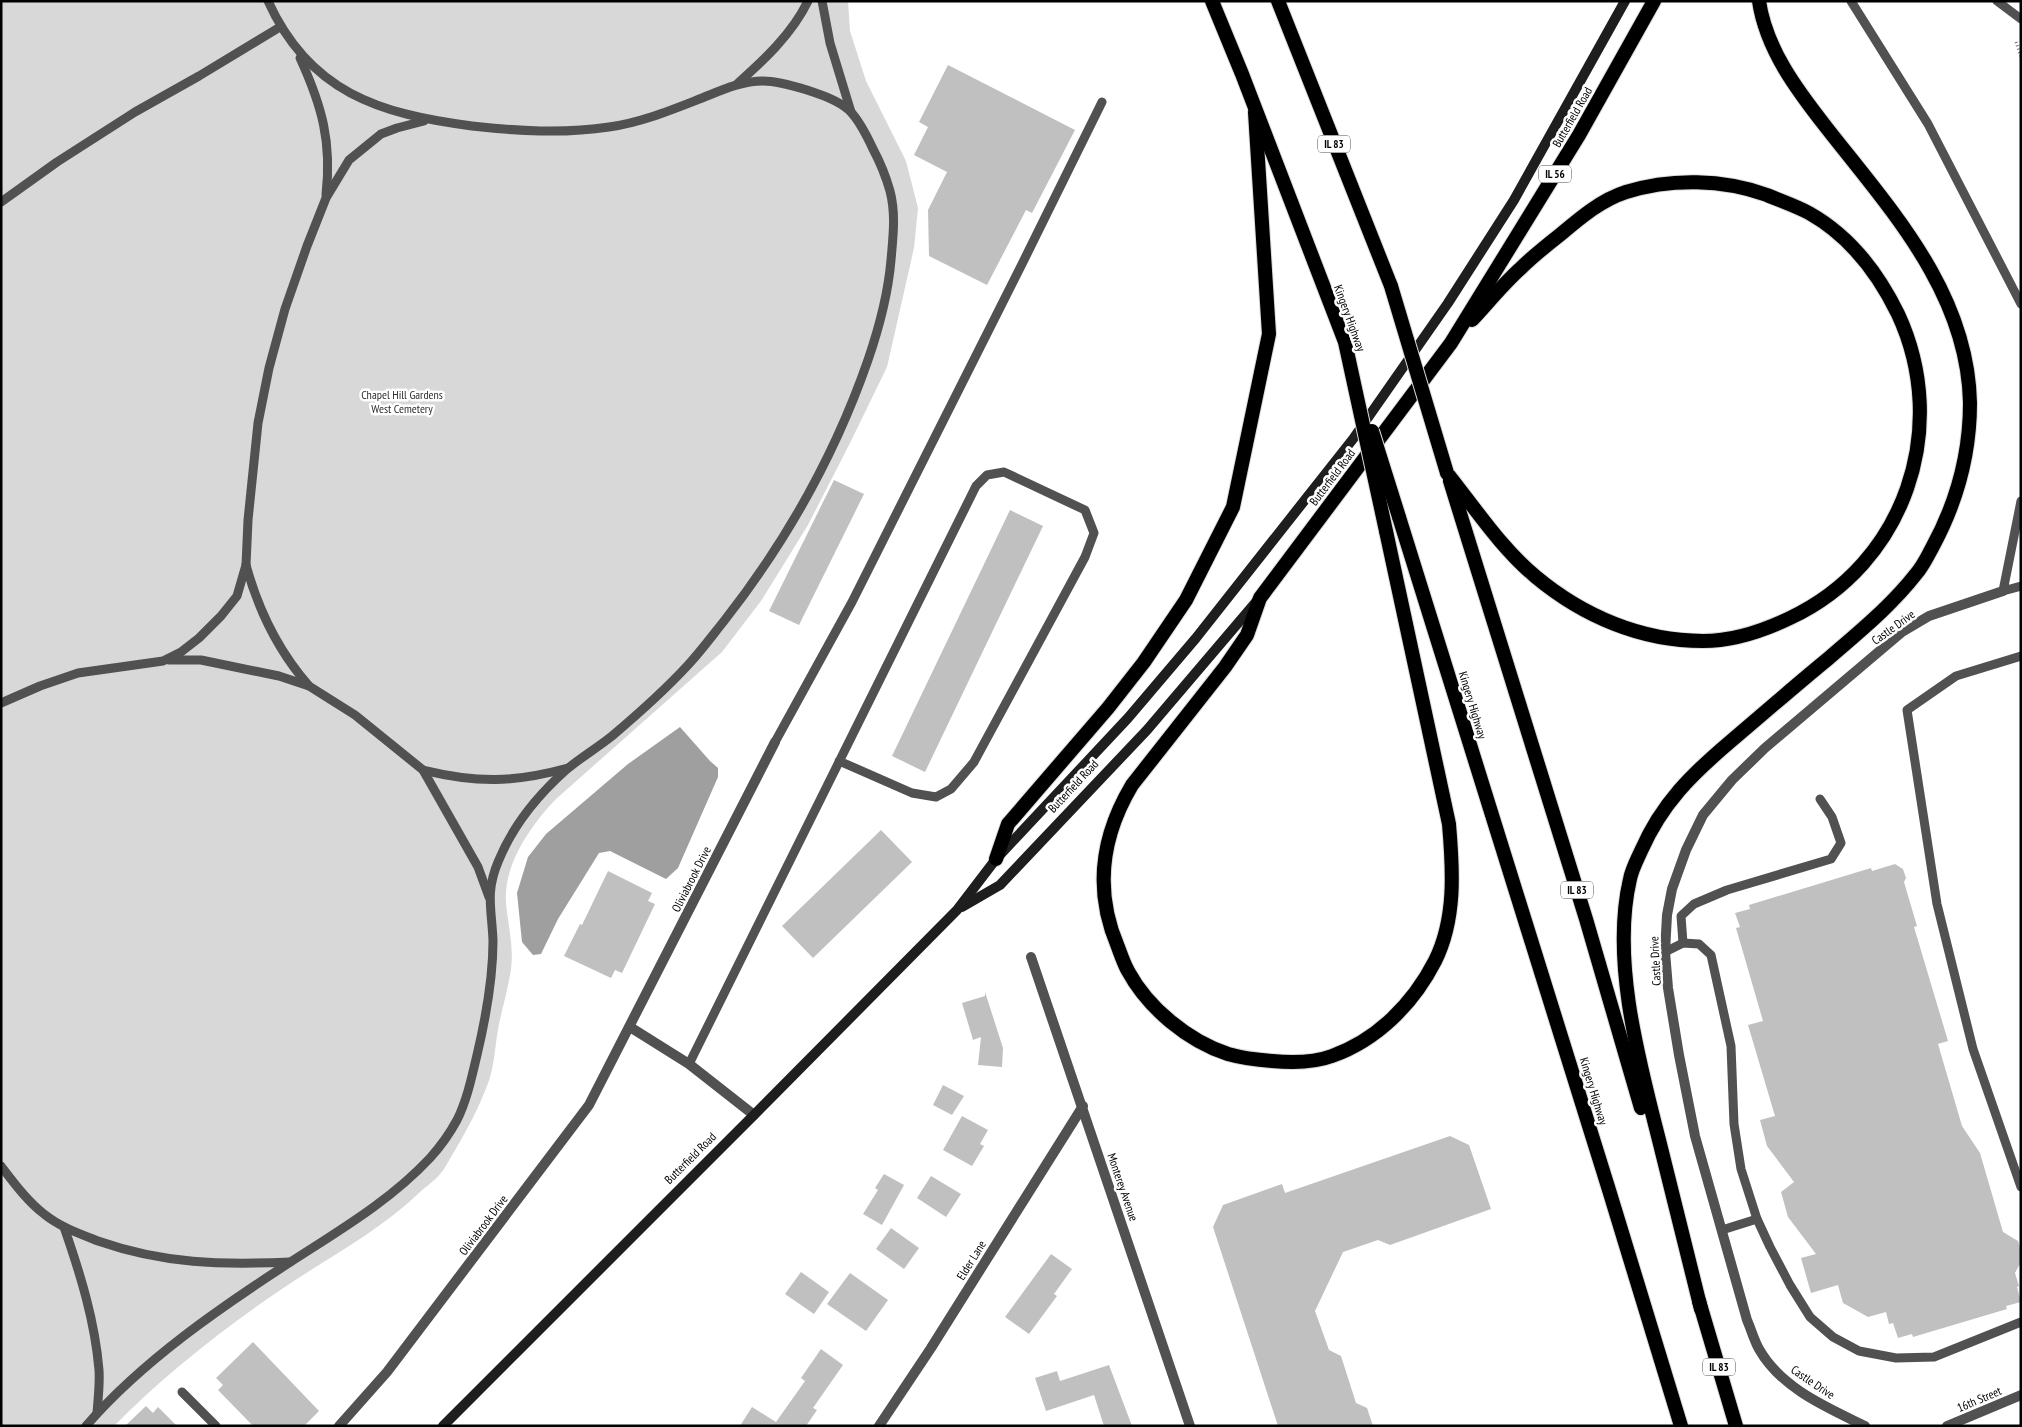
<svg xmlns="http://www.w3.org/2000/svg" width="2022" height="1427" font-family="'PT Sans Narrow',sans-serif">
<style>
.green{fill:#d8d8d8}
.water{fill:#9f9f9f}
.building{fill:#c0c0c0}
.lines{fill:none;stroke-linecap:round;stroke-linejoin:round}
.trunk-casing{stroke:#dbdbdb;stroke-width:16}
.path{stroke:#737373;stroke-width:3;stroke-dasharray:1 2.5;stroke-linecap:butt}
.service{stroke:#515151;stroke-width:9}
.minor{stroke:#515151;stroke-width:10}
.tertiary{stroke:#515151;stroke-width:10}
.secondary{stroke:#1e1e1e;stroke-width:10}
.trunk{stroke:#000;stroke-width:14}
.trunk-bridge-casing{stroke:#dbdbdb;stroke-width:16;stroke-linecap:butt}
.trunk-bridge{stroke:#000;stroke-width:14}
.labels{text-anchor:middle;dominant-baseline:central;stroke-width:5;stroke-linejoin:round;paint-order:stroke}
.shield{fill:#fff;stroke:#4c4c4c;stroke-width:1}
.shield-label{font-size:11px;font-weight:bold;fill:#000}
.street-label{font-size:12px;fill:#000;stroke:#fff}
.park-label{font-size:12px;fill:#2f2f2f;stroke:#fff}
</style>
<rect width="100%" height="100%" fill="#fff"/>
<path class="green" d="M1,1H848L850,31L866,81L906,161L918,208L914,248L887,367L851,441L808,525L761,601L722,652L556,799C531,825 503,865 506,903C508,925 514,947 511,969C508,989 502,1009 498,1029C495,1047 494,1069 487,1086C476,1115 460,1142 444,1169C438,1178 428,1185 420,1192C376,1234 325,1259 276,1293C219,1332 162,1377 114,1426H1Z"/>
<path class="water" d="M680,727L710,761L718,768V777L678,868L666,879L610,851L599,853L558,919L541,954L533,955L522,942L517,893L528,857L546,834L628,764Z"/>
<g class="building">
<path d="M948,65L1075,130L1032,213L1026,210L987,285L929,256L928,210L947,172L914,155L928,127L919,122Z"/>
<path d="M834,480L864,494L799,625L769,611Z"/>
<path d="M1010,510L1043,526L925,772L892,756Z"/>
<path d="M881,830L912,862L813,958L782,926Z"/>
<path d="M1895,864L1903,869L1906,878L1904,882L1917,926L1914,927L1948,1041L1938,1044L1962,1126L1980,1153L2003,1232L2018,1241L2021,1250V1262L2015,1273L2019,1286L2017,1287L2021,1302L2006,1306L2007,1309L1913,1337L1912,1334L1898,1338L1893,1323L1889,1324L1886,1312L1868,1317L1843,1303L1838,1285L1811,1293L1801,1258L1816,1254L1788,1217L1781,1192L1794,1182L1767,1146L1760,1120L1775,1116L1748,1025L1763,1021L1736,928L1740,927L1735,913L1750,909L1749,905L1871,868L1872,871Z"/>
<path d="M608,871L652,893L648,901L655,904L622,973L615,970L611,978L564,956L580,924L582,925Z"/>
<path d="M985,992L1003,1048L1002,1067L978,1065L981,1037L973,1040L962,1003L985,996Z"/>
<path d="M943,1085L964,1096L952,1115L933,1105Z"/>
<path d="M962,1116L988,1130L980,1144L984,1146L972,1166L943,1150Z"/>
<path d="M1450,1136L1469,1145L1491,1209L1390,1245L1378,1240L1343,1252L1315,1311L1329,1350L1341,1356L1356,1403L1367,1408L1373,1426H1278L1213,1227L1223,1205L1282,1184L1285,1193Z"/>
<path d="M884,1174L904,1185L882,1225L863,1214L878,1190L875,1188Z"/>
<path d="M931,1176L961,1194L946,1217L917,1198Z"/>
<path d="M891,1228L919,1248L904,1269L876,1249Z"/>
<path d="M1051,1254L1072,1269L1054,1294L1057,1296L1029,1334L1005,1317Z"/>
<path d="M801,1272L829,1292L814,1314L785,1294Z"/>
<path d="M850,1273L888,1300L866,1331L827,1304Z"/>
<path d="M253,1342L319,1411L304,1426H253L218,1390L223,1385L216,1378Z"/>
<path d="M821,1349L843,1365L813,1408L817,1410L806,1426H740L752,1407L776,1422L805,1381L801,1378Z"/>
<path d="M1109,1365L1132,1426H1104L1094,1395L1046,1411L1035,1378L1057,1371L1060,1381Z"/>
<path d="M146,1406L153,1413L158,1407L177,1426H125Z"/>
</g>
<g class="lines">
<defs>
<g id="trunk">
<path d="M1212,1L1242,74L1345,342"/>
<path d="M1278,1L1391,286"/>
<path d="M1447,473C1475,508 1501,548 1536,577C1583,616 1641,641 1703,641C1733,641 1763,631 1790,618C1905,564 1951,428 1898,314C1878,273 1850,236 1809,213C1796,206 1781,201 1767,195C1723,179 1671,178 1626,192C1601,200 1580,218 1561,234C1547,245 1533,256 1521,268C1503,284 1488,303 1472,320"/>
<path d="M1450,481L1586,919L1641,1108"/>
<path d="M1399,517L1609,1190L1681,1426"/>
<path d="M1386,531L1449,824C1453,870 1456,919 1435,961C1413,1004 1377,1040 1332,1056C1313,1063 1292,1063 1272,1061C1258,1060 1242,1058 1228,1054C1188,1041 1148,1008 1128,971C1124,964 1121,955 1118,947C1094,891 1101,837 1132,785L1225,667L1247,635L1260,598L1451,343L1579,135L1654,1"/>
<path d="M996,859L1008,824L1108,708L1144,662L1186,600L1233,507L1269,334L1255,112"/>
<path d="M1699,1301L1736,1426"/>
<path d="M1701,1309C1687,1253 1673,1196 1659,1140C1639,1061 1611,960 1630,879C1632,869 1637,860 1641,851C1662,803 1692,774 1731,741C1764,713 1796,685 1829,658C1860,631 1891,606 1916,574C1923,566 1927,557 1932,548C1956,504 1970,454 1970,403C1968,292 1890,209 1826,127C1797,90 1766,49 1759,1"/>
</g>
</defs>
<use href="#trunk" class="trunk-casing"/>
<path class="path" d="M2016,42L2021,57"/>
<g class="service">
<path d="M822,1L830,43L851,112"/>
<path d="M1851,1L1928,124L2021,304"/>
<path d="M1997,1L2021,19"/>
<path d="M300,58C322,106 332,142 326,195"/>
<path d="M737,84C764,60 792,34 808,1"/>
<path d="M1,202L57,162L135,112L199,76L280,27"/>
<path d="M2021,501L2003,591L2021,586"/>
<path d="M246,565C258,609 279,652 309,686"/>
<path d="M2021,656L1956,676L1907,710L1937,904L1973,1049L2021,1187"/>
<path d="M169,660H201L279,676L309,686L355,715L423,770L478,867L489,897"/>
<path d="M1,703L40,686L78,673L163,661L181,652L199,638L221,616L237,596L246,565L248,520L258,423L269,368L285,309L307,246L326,198L349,160L381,134L397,128L424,121"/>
<path d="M775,742L852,602L1024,260L1102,102"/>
<path d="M423,770C477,783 513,783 568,768"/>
<path d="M1683,943L1681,916L1694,904L1727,890L1831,859L1841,843L1832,817L1820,799"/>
<path d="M1665,952L1683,943L1699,944L1711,955L1731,1046L1734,1124L1741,1169L1757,1219L1770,1247L1790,1285L1810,1317L1833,1337L1859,1351L1896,1358L1934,1357L2021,1322"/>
<path d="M689,1064L976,486L987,475L1004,472L1085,510L1094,533L1085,557L974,762L951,789L936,797L912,793L839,761"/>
<path d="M1,1166C14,1183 28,1202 44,1214C60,1227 80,1234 98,1241C164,1264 221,1265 290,1262"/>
<path d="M64,1227C80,1273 95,1321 99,1370C100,1384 98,1399 97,1413"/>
<path d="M1722,1230L1757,1219"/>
<path d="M182,1392L216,1426"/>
<path d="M86,1426C142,1361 221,1307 292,1261C340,1230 391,1200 430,1158C440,1147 450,1133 457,1120C467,1100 472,1076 477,1055C486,1017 493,979 493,941C492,910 485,893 498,862C512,827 538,795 566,770C580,758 597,748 612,736C638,714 665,690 688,665C701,651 712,636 724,621C786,542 835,455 868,360C879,328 888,295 891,260C893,237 896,214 890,191C886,177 880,162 873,149C867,136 859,120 849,110C837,100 822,95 807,90C794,86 777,81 763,81C739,81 718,92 697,100C669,111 639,123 609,127C563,134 517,131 472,126C379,114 309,92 268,1"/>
</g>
<g class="minor">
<path d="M1031,957L1190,1426"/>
<path d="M630,1027L689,1064L754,1115"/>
<path d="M339,1426L387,1372L589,1105L775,742"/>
<path d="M879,1426L931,1348L1083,1106"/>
<path d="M1865,1426C1826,1407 1781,1388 1759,1349C1754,1340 1751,1329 1747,1320L1695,1136L1679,1055L1668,988L1665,952L1667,915L1672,889L1686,850L1703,815L1732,780L1765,748L1902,632L1929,616L2003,591"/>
</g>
<path class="tertiary" d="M1947,1426L2021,1395"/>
<g class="secondary">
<path d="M962,907L1000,885L1147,730L1256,602"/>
<path d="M443,1426L754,1115L957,910L996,859L1128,718L1196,638L1353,439L1448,303L1514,200L1625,1"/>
</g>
<use href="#trunk" class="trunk"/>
<defs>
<g id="trunk-bridge">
<path d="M1391,286L1447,473"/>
<path d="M1345,342L1386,531"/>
<path d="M1372,431L1399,517"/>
</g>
</defs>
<use href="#trunk-bridge" class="trunk-bridge-casing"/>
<use href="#trunk-bridge" class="trunk-bridge"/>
</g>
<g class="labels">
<g class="shield">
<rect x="1318" y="135.5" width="32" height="17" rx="4"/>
<rect x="1539" y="165.5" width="32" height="17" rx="4"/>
<rect x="1561" y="881.5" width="32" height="17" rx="4"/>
<rect x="1703" y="1358.5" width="32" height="17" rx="4"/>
</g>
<g class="shield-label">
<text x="1334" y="144">IL 83</text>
<text x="1555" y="174">IL 56</text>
<text x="1577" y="890">IL 83</text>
<text x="1719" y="1367">IL 83</text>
</g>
<g class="street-label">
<text transform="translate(1572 117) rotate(-60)">Butterfield Road</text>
<text transform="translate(1350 318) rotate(70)">Kingery Highway</text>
<text transform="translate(1332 477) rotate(-53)">Butterfield Road</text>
<text transform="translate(1893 627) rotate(-36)">Castle Drive</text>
<text transform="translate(1473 705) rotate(73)">Kingery Highway</text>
<text transform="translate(1073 786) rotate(-47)">Butterfield Road</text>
<text transform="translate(691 879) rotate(-63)">Oliviabrook Drive</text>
<text transform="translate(1655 961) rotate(-93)">Castle Drive</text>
<text transform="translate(1594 1091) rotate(73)">Kingery Highway</text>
<text transform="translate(690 1158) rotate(-45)">Butterfield Road</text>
<text transform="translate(1123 1187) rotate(71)">Monterey Avenue</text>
<text transform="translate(483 1225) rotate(-53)">Oliviabrook Drive</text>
<text transform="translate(971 1260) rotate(-58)">Elder Lane</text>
<text transform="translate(1813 1382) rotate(34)">Castle Drive</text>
<text transform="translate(1979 1399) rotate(-23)">16th Street</text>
</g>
<g class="park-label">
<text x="402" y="394">Chapel Hill Gardens<tspan x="402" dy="14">West Cemetery</tspan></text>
</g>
</g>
<rect width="2022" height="1427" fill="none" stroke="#000000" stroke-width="5"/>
</svg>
